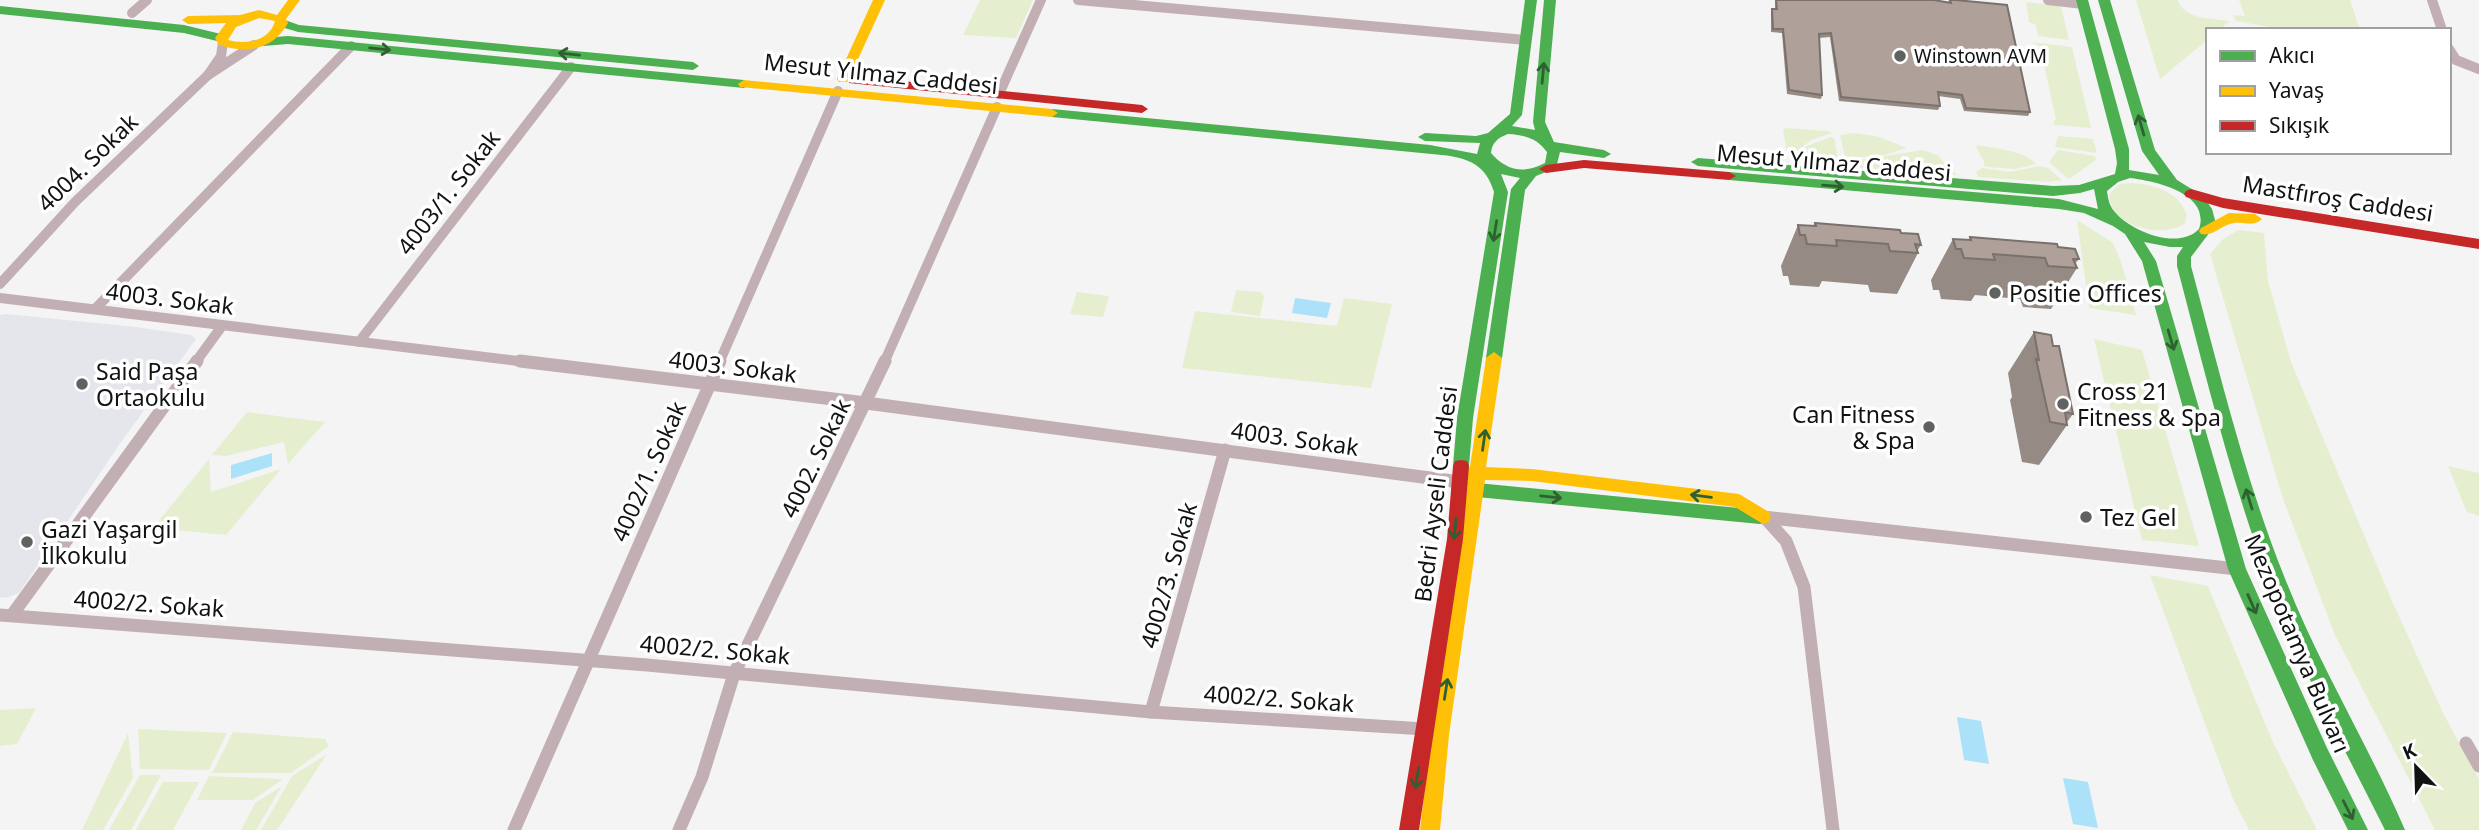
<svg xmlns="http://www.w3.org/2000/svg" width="2479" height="830" font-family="'Noto Sans',sans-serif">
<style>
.built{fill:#e4e6eb}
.green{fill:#e5efcf}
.water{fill:#abe2fa}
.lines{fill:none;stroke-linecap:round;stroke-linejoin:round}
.street-far1{stroke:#c2afb4;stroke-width:10}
.street{stroke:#c2afb4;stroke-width:13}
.fast{fill:#4caf50;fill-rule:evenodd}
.slow{fill:#ffc107;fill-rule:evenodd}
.jam{fill:#c62828;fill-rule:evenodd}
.wall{fill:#968a84}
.building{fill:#afa19a;stroke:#7a716c;stroke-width:2}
.oneway{stroke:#2e6031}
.poi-dot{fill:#606161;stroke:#fff;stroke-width:2.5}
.labels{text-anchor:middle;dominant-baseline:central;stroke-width:7;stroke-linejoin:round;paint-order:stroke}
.far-poi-label{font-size:19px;fill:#111212;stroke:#fff;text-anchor:start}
.street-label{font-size:23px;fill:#111212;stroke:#fff}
.poi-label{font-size:23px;fill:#111212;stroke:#fff;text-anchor:start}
</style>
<rect width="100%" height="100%" fill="#f4f4f5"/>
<path class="built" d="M6,314L136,327L191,335L196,339L121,442L19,593L6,598L0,597V315Z"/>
<g class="green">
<path d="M980,0H1033L1016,38L963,35Z"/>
<path d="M2136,0H2178C2183,20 2213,18 2230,21L2218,30H2208V39L2160,79Z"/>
<path d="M2239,0H2350L2360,30H2286L2236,21L2233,15L2245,16Z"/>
<path d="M2026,2L2061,6L2069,40L2038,36L2036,25L2029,22Z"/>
<path d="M2031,42L2072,47L2091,128L2054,125V120H2056L2040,46Z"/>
<path d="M1786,128L1828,131L1832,133L1811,140L1792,155L1787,151L1783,130Z"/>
<path d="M1854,133L1876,136L1907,148L1885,155L1849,158L1845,157L1840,135Z"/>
<path d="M2058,136L2093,139L2097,153L2055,147Z"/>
<path d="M1831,137L1834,138L1838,160L1811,161L1799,156L1807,146Z"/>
<path d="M1975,145C1994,148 2023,150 2036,164L2015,169L1988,167L1984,166V162Z"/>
<path d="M1923,150L1937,155L1957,175L1852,167L1848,162Z"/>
<path d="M2058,150L2095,156L2096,160L2069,179L2049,162Z"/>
<path d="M2040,166L2048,168L2062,180L2049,182L1978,177L1976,172L1982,168L2009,172Z"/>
<path d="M2131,183C2154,184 2180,192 2187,216L2185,223C2163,240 2109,226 2109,194L2120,184Z"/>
<path d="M2077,220L2113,243L2121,262L2136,315L2089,308Z"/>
<path d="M2239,230L2264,233L2268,281L2291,362L2392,601L2444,715L2479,779V830H2435L2335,635L2283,499L2210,254L2223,239Z"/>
<path d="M1236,290L1261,292L1264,297L1260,316L1231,312Z"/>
<path d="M1077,292L1109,296L1103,317L1070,314Z"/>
<path d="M1344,298L1392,304L1371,388L1182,368L1195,311L1337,326Z"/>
<path d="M2094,339L2142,350L2199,546L2142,540Z"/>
<path d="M247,412L325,422L288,464L284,442L226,456L212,455Z"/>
<path d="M209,459L211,492L281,469L226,535L153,528Z"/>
<path d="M2448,466L2479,473V516L2467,512Z"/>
<path d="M2150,575L2208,586L2272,740L2317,830H2249L2233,799Z"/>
<path d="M36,708L17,744L0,746V710Z"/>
<path d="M138,729L227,733L209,770L140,769Z"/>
<path d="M233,732L325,739L329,746L291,773H212Z"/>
<path d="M128,733L133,778L103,830H82Z"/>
<path d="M327,754L277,830H261L292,776Z"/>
<path d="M140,775H161L131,830H109Z"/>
<path d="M209,776L283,779L253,800H197Z"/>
<path d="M163,782H199L173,830H136Z"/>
<path d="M282,786L256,830H241L255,803Z"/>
</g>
<g class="water">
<path d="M1295,298L1331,303L1327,318L1292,313Z"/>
<path d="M272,453V466L231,479V465Z"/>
<path d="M1957,717L1981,721L1989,764L1964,760Z"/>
<path d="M2063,778L2088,782L2098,828L2073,824Z"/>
</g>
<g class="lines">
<g class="street-far1">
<path d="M1078,0L1526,40"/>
<path d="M2048,0L2083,4"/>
<path d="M2432,0L2442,30"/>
<path d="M132,13L147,0"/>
<path d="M223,42L221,56L208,75L254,45"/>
<path d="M2449,49L2456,60L2479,69"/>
<path d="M999,94L1041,0"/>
<path d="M0,284L75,202L208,75"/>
<path d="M0,298L534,363"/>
<path d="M95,309L351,46"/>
<path d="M359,342L571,67"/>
<path d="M195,363L222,326"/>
<path d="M719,363L838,91"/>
<path d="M884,363L997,107"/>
</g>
<g class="street">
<path d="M520,361L866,403L1460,482"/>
<path d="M1763,517L2237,569"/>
<path d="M1766,519L1786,541L1804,587L1833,830"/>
<path d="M0,615L647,665L1151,712L1425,729"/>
<path d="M12,615L197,361"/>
<path d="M1151,712L1225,450"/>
<path d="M2466,743L2479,766"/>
<path d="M514,830L720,361"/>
<path d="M679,830L702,777L734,674L885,361"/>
</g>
<g class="fast">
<path d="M1525,0H1537L1522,115L1512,126L1535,130L1533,122L1544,0H1556L1545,122L1554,142L1604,150L1611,154L1604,158L1560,152L1556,168L1536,176L1525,190L1502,358L1494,364L1486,358L1511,189L1520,178L1501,174L1508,192L1473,418L1469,466L1467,471H1455L1453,466L1457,418L1494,192C1486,165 1469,158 1442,155L1052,117L1046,113L1052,109L1430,145L1477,154L1480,143L1425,141L1418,137L1425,133L1476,136L1488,133L1510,114ZM1508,134C1525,135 1537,138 1547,152L1545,163C1525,174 1506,171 1491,153C1492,142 1498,138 1508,134Z"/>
<path d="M2076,0H2088L2129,149V170L2159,175L2142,151L2098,0H2110L2155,150L2177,180L2203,196L2212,209L2215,220L2213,228L2191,257V266C2219,370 2244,476 2284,576C2318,664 2368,744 2405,830H2385C2343,746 2297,662 2266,574C2229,473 2204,369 2177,266V256L2183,247H2170L2144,242L2156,261L2246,569L2327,748L2368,830H2348L2313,760L2228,569L2142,261L2125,234L2113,226L2084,213L2059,209L1729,180L1722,176L1729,172L2059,199L2098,209L2094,189L2080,193L2053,196L1698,166L1691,162L1698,158L2053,186L2079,185L2115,174L2117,163L2115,149ZM2130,178C2155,181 2211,193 2199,229C2178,251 2130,231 2114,211C2109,205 2108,198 2107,191L2118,182Z"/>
<path d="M0,6L184,25L225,35L227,38L221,42L184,33L0,14Z"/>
<path d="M282,19L299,25L693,62L699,66L693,70L298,32L278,26L276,23Z"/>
<path d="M288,36L744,80L750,84L744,88L288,44L263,46L257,42L263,38Z"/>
<path d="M1467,482L1760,510L1766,512L1768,517L1766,522L1760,524L1467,496L1461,494L1459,489L1461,484Z"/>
</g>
<g class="slow">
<path d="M288,0H300L286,19L288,23C273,50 247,54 219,45L215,38L226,23L188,24L182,20L188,16L240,15L259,10L277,15ZM259,18L275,21C270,41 246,45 228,40L236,27Z"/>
<path d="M873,0H885L849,79L847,82H839L837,79Z"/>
<path d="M744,80L1052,109L1058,113L1052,117L740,87L738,84Z"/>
<path d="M2229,213L2255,214L2262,219C2254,227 2244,222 2234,223C2222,224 2214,237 2201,234L2199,231L2201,228Z"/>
<path d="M1494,352L1502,358L1486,467L1532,469L1739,494L1769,512L1771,517L1769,522L1763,524L1735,507L1532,481L1485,480L1449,735L1440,830H1420L1431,735L1468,479L1463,478L1461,473L1463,468L1470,467L1486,358Z"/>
</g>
<g class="jam">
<path d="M853,76L1142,105L1148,109L1142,113L849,83V77Z"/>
<path d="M1584,160L1729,172L1736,176L1729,180L1584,168L1546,173L1539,169L1546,165Z"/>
<path d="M2191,189L2223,198L2479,239V249L2223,208L2186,197L2184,194L2186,191Z"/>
<path d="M1461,460L1467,461L1469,466L1463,539L1419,830H1399L1447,539L1453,466L1455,461Z"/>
</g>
</g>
<g class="wall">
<path d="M1775,0H1934L1948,2L1949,0L2030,112L2028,116L1964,111L1960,99L1938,96L1940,106L1938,110L1839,101L1830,37L1819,38L1822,95L1821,99L1787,94L1782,33L1771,32V13L1772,9H1775Z"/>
<path d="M1815,223L1901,233L1921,245L1917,251L1918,253L1897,294L1870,292L1868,285L1822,281L1819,287L1790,285L1788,276H1783L1781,266L1798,225L1813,226Z"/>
<path d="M1970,237L2058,247L2079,259L2075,264L2077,268L2051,309L2023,307L2020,299L1975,295L1971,301L1941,299L1939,290H1933L1931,280L1953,239L1968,240Z"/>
<path d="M2034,332L2053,346L2073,414L2067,422V425L2039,465L2022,462L2010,400L2012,397L2008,373Z"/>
</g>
<g class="building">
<path d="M1776,0H1934L1951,3L1950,0H1956L2007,5L2030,112L1966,108L1962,95L1938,92L1940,106L1841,97L1831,33L1819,34L1822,95L1789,90L1783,29H1773L1772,9H1777Z"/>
<path d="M1815,223L1900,230L1901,233L1918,234L1921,245L1915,244L1918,253L1890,251L1888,244L1836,240L1837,246L1807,244L1805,235H1800L1798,225L1816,226Z"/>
<path d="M1970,237L2057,244L2058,247L2075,249L2079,259H2073L2077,268L2048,266L2045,258L1993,254L1995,260L1964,258L1961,249H1956L1953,239L1971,240Z"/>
<path d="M2034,332L2051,335L2053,346H2059L2073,414L2065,412L2067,425L2050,422L2036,359L2039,360Z"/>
</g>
<defs><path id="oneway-shaft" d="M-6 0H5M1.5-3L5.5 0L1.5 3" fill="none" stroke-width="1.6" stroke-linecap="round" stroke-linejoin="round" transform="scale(1.75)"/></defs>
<g class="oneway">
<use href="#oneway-shaft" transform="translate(380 49) rotate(6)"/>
<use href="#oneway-shaft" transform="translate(569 54) rotate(-174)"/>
<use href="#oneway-shaft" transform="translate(1543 73) rotate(-85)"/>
<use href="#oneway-shaft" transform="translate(2141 125) rotate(-106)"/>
<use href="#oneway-shaft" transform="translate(1833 186) rotate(5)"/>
<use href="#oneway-shaft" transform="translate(1495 231) rotate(99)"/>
<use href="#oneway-shaft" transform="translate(2171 340) rotate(74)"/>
<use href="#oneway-shaft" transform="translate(1484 440) rotate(-82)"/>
<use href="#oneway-shaft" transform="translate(1701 496) rotate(-173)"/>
<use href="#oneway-shaft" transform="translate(1551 497) rotate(6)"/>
<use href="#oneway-shaft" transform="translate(2249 499) rotate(-107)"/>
<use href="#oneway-shaft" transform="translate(1455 529) rotate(95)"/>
<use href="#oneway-shaft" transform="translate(2252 604) rotate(66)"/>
<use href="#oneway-shaft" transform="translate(1446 689) rotate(-81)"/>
<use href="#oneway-shaft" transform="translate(1417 778) rotate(99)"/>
<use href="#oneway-shaft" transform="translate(2348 810) rotate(63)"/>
</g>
<g class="poi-dot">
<circle cx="1900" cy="56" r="7"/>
<circle cx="1995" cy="293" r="7"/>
<circle cx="82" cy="384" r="7"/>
<circle cx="2063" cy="404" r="7"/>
<circle cx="1929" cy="427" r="7"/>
<circle cx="2086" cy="517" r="7"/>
<circle cx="27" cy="542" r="7"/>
</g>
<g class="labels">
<g class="far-poi-label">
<text x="1914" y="56">Winstown AVM</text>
</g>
<g class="street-label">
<text transform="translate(881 73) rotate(6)">Mesut Yılmaz Caddesi</text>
<text transform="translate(87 162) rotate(-44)">4004. Sokak</text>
<text transform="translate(1834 162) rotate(5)">Mesut Yılmaz Caddesi</text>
<text transform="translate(448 192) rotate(-52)">4003/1. Sokak</text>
<text transform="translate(2338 198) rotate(9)">Mastfıroş Caddesi</text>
<text transform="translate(170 298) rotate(7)">4003. Sokak</text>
<text transform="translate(733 366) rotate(7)">4003. Sokak</text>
<text transform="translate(1295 438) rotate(8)">4003. Sokak</text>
<text transform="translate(815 458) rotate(-64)">4002. Sokak</text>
<text transform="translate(648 471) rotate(-66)">4002/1. Sokak</text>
<text transform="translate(1435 494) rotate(-83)">Bedri Ayseli Caddesi</text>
<text transform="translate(1168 575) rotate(-74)">4002/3. Sokak</text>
<text transform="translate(149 603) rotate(4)">4002/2. Sokak</text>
<text transform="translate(2298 643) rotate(67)">Mezopotamya Bulvarı</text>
<text transform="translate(715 649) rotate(5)">4002/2. Sokak</text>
<text transform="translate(1279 698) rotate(4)">4002/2. Sokak</text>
</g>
<g class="poi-label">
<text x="2009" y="293">Positie Offices</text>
<text x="96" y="371">Said Paşa<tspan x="96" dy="26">Ortaokulu</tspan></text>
<text x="2077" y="391">Cross 21<tspan x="2077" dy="26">Fitness &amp; Spa</tspan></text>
<text x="1915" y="414" text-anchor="end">Can Fitness<tspan x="1915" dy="26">&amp; Spa</tspan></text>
<text x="2100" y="517">Tez Gel</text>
<text x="41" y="529">Gazi Yaşargil<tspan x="41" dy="26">İlkokulu</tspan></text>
</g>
</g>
<rect x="2206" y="28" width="245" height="126" fill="#ffffff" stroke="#a0a0a0" stroke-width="2"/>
<rect x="2220" y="51" width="35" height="10" fill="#4caf50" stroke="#a0a0a0" stroke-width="2"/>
<text x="2269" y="63" font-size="21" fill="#111212">Akıcı</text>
<rect x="2220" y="86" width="35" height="10" fill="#ffc107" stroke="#a0a0a0" stroke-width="2"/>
<text x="2269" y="98" font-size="21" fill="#111212">Yavaş</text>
<rect x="2220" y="121" width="35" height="10" fill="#c62828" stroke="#a0a0a0" stroke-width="2"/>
<text x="2269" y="133" font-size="21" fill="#111212">Sıkışık</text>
<g transform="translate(2416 767) rotate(337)" stroke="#ffffff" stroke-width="5" paint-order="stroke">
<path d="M0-5L12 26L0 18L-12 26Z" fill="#111212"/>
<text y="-10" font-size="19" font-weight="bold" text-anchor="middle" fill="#111212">K</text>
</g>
</svg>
